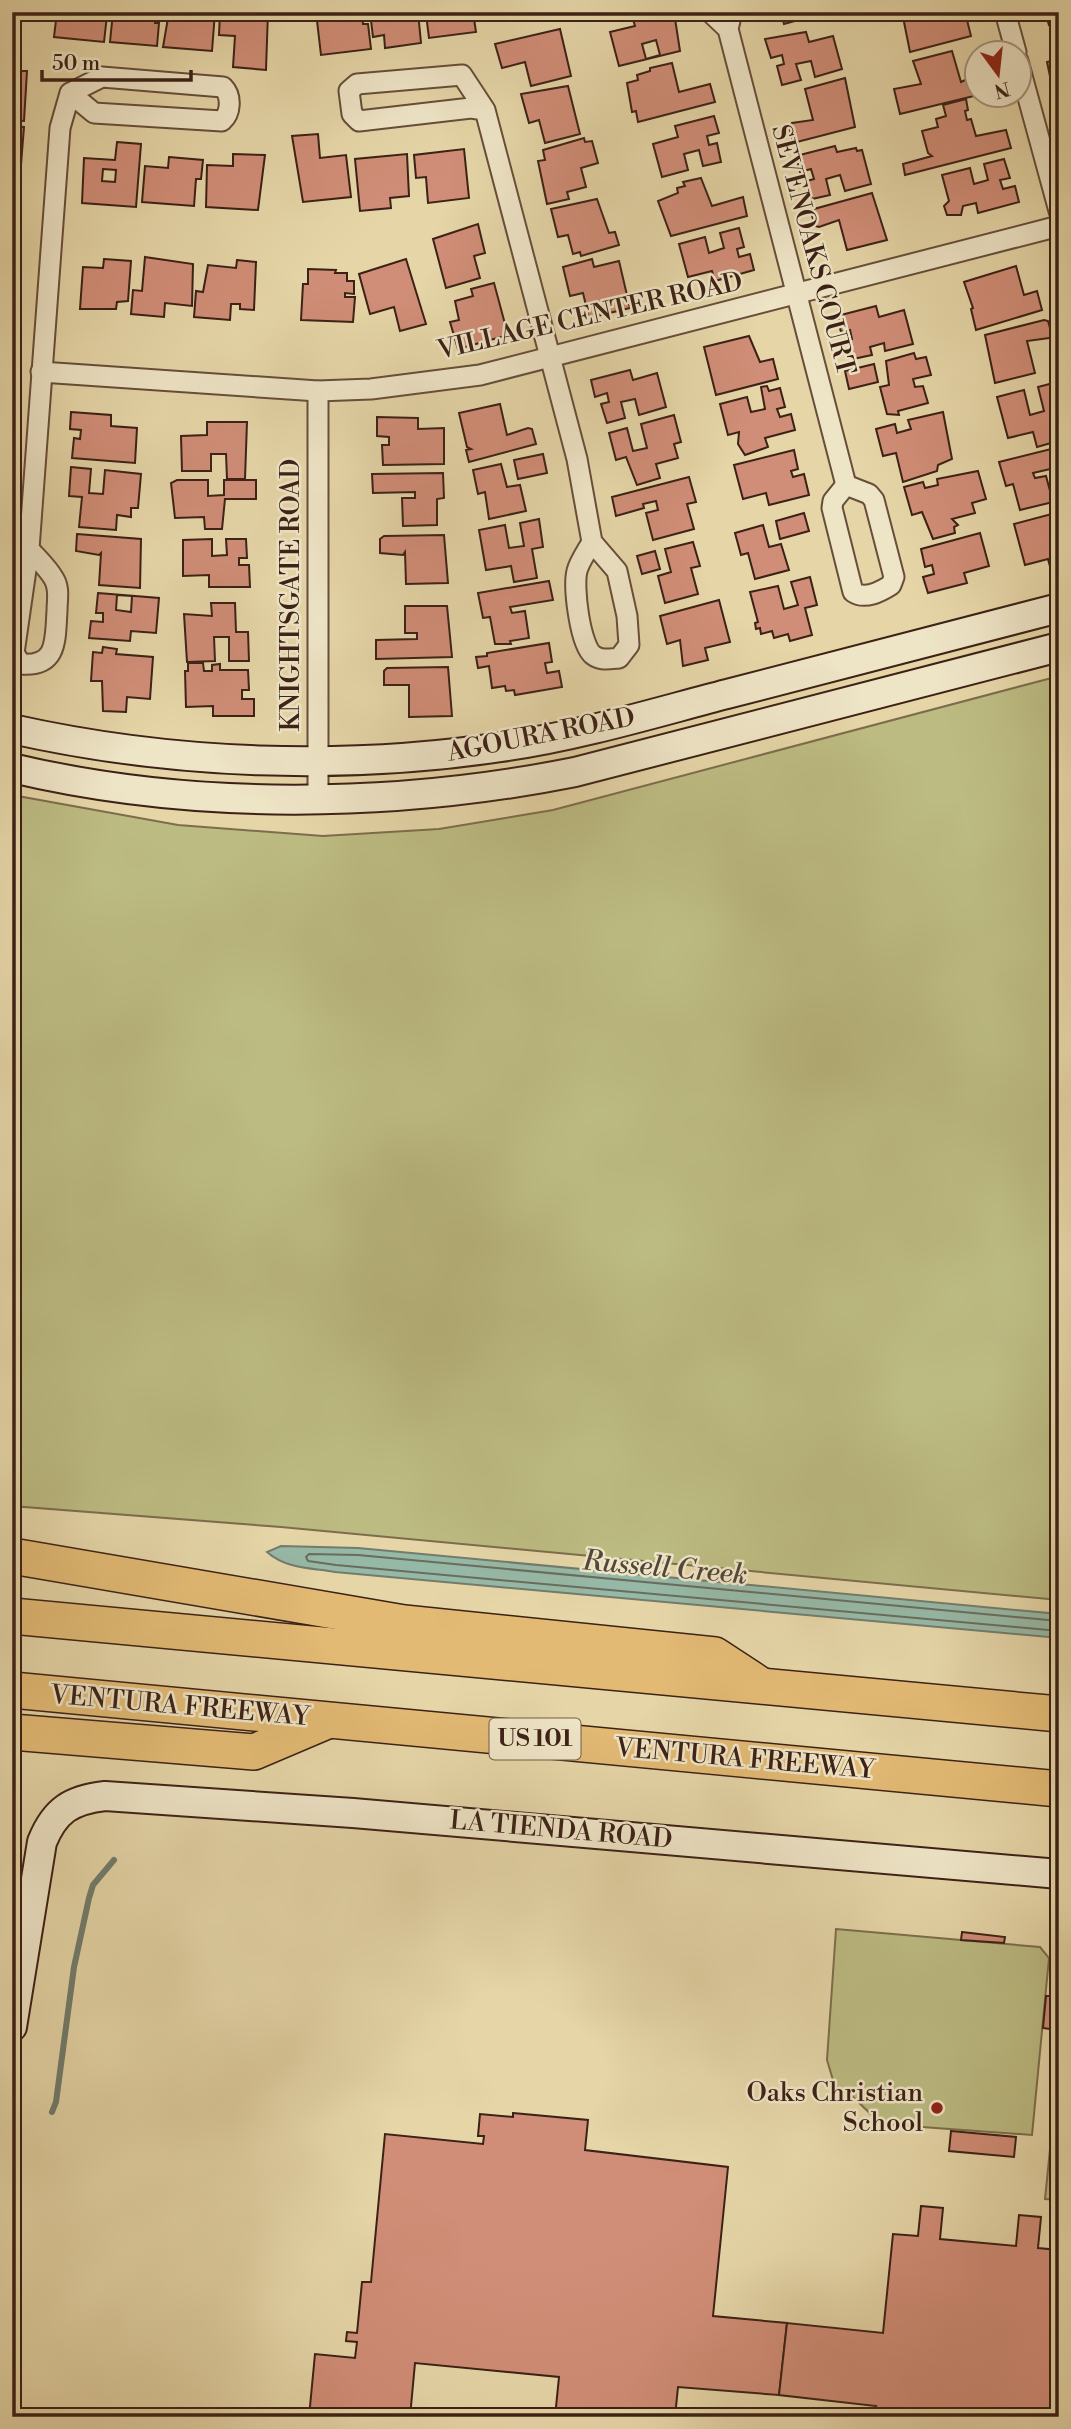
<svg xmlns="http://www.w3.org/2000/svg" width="1071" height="2429" font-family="'Libre Bodoni',serif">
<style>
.green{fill:#bcbb82;stroke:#7c6e4c;stroke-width:2}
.water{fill:#96b9a7;stroke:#727c6d;stroke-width:2}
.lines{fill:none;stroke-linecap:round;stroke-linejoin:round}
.shore{stroke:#696d5e;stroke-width:2}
.stream{stroke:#727c6d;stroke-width:6}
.building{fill:#d08d77;stroke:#3c2116;stroke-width:2;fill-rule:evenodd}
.street-casing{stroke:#664e3a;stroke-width:23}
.secondary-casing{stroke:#3c2116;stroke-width:32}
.highway-casing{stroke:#3c2116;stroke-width:38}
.street{stroke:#eee4c6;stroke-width:19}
.secondary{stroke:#eee4c6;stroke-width:28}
.highway{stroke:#e2ba74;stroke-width:35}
.poi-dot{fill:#8f2418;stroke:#eee4c6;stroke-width:2.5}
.labels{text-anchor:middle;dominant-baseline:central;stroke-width:5;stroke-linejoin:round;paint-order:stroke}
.shield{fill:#eee4c6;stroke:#715c4b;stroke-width:2}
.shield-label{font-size:24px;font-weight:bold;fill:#3c2116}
.street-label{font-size:26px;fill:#3c2116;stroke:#eee4c6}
.poi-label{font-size:26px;fill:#3c2116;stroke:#eee4c6;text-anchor:end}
.water-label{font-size:28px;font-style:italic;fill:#52473a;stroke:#eee4c6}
</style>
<rect width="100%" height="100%" fill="#e5d5a7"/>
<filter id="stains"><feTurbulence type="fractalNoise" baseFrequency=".00286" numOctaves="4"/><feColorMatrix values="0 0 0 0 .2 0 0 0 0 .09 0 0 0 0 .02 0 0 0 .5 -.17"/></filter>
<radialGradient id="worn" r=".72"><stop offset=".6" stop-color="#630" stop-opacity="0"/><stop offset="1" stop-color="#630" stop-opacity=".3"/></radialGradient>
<g class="green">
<path d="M1059,676V1600L281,1527L12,1506V795L178,825L323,836L439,829L553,810Z"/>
<path d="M836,1929L1040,1947L1049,1958L1032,2135L881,2124L853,2097L844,2100L833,2080L827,2060Z"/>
<path d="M1059,2060V2200L1045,2199Z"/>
</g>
<path class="water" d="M281,1546L358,1548L1059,1614V1638L335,1572C312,1568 286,1569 267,1552Z"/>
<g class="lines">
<path class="shore" d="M1059,1621L358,1555L309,1554L306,1557L308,1561L336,1565L1059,1631"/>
<path class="stream" d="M52,2112L56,2102L74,1967L89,1898L93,1885L114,1860"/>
</g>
<g class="building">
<path d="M57,12H104L107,15L104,42L54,37Z"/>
<path d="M113,12H156L155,23H159L157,46L110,42Z"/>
<path d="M169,12H215L212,51L163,47Z"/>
<path d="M220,12H268L266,70L233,67L235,36L219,35Z"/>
<path d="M316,12H362L363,24H368L371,49L321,55Z"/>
<path d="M370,12H418L421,43L385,48L384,35L373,37Z"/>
<path d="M473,12L476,32L429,38L426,14Z"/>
<path d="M646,12H674L680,51L619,66L610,32L635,26L632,16ZM656,40L660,55L646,59L642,44Z"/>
<path d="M781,12H801L802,19L784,24Z"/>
<path d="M902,12H965L971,36L910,52Z"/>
<path d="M1045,12H1059V23L1049,25Z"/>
<path d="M560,29L571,76L531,86L525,62L502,68L495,44Z"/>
<path d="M806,32L809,42L833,36L842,69L815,77L811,61L796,64L801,80L782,85L777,66L784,64L782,55L771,58L765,39Z"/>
<path d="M952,51L961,82L976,75V94H982L900,114L894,89L921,84L913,61Z"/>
<path d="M1059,59V79L1051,81L1047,62Z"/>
<path d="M672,63L679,92L710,84L715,102L638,122L636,111L632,112L627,83L638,80L637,75L650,71V68Z"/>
<path d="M24,71H27L24,121L12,120V72Z"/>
<path d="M845,78L855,127L797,142L793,141L789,127L792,123L813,120L805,89Z"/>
<path d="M568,86L580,134L545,143L539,120L529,123L521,94Z"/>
<path d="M966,99L968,110L965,111L967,120L971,119L976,136L1006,130L1011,148L905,175L903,164L932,156L928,153L922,131L938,127L936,119L946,116L943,105Z"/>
<path d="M714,116L719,133L707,136L709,145L717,143L721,162L703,166L699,150L684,154L688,170L662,177L653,144L678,137L675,126Z"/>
<path d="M12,126L24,127L20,177H12Z"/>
<path d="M318,134L320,158L346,155L351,197L303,202L292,136Z"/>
<path d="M584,138L585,142L592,141L598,163L581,168L586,187L567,192L569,199L547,204L538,161L545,160L543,150Z"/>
<path d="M117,142L141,144L136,207L82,203L84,158L115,160ZM103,169L116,170L115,182L102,181Z"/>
<path d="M835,146L837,152L856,148L857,151L862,150L871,184L845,191L840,175L826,179L830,195L812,199L807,181L814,179L811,169L800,172L796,156Z"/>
<path d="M464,149L469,198L428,203L426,177L416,178L414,155Z"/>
<path d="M233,154L265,155L258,210L206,207L207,165L233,166Z"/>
<path d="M407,154L409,196L390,198L391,208L360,211L355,159Z"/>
<path d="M169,157L203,160L201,179H196L194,206L142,202L145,166L168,168Z"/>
<path d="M1004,159L1010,178L1000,180L1003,189L1015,186L1019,202L978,213L976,203L963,206L961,215H947L944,206L949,201L942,175L970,168L974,184L988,180L984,164Z"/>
<path d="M701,178L712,206L743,197L747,216L671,236L658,201L678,193L677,188L685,186L683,182Z"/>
<path d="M12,181H19L15,231H12Z"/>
<path d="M872,193L887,240L847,250L839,220L819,227L815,226L811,212L814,209Z"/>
<path d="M597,199L609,233L615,232L619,245L581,256L580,252L573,254L568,235L558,237L551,209Z"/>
<path d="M478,224L485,253L474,256L480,278L446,288L433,239Z"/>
<path d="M739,228L744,247L737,249L739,257L750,254L754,270L715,281L712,271L688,277L679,244L705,237L709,253L724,248L720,233Z"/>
<path d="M145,257L193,264L192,306L165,303L164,317L131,314L133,290L142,291Z"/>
<path d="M104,259L131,261L128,301L117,302L116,309H80L83,267L103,268Z"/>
<path d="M406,259L426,324L400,331L394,307L370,314L359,274Z"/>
<path d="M592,259L594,267L619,261L630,308L589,318L583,293L570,296L563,267Z"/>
<path d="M237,260L256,262L254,310L240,309V304H231L230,320L194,317L196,291L203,292L208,265L236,268Z"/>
<path d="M1016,266L1024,295L1037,291L1042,310L976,330L971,309L973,308L964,282Z"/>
<path d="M308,269L336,270L335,273H347V281H354V294L345,293V297H355L353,322L301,320L303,284H308Z"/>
<path d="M494,283L508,335L458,349L450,322L459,320L455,301L473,296L471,289Z"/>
<path d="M876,306L879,317L904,310L913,344L885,351L884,343L870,347L872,355L853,359L848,340L852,339L850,330L841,332L837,316Z"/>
<path d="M1044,320L1048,321L1052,335L1049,338L1027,341L1035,373L995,383L985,335Z"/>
<path d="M749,336L760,362L773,359L778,379L716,395L704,347Z"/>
<path d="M914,353L916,359L926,357L931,375L913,379L915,387L923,386L928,403L898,411L899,415L887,414L880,387L889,385L886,361Z"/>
<path d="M874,364L878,382L849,389L845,371Z"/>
<path d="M630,370L633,380L657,373L666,407L639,415L635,399L621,402L625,418L607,423L601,404L609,402L607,393L595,397L591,380Z"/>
<path d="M1057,382L1059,411L1051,414L1058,441L1037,447L1033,432L1008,438L997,397L1024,390L1030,415L1044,411L1038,387Z"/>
<path d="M767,386L769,391L780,388L785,407L777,409L780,417L791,414L795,430L765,438L768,447L745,455L738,444L739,432L728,435L720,404L747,397L751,412L765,409L761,387Z"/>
<path d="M500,404L507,435L528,428L532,429L536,444L469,462L466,450L471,449L467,447L459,413Z"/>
<path d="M71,412L111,415V426L137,428L135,463L72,458L74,438L80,439L81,430L70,429Z"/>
<path d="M943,412L952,459L938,465L937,471L903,482L896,453L883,456L876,429L895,424L897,433L911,429L908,420Z"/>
<path d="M674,415L681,442L674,444L678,458L656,464L660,478L637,485L626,457L616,460L609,433L627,428L633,451L647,448L641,424Z"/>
<path d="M377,417L418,418V429L444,428V464L383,465L382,445H389V437L377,436Z"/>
<path d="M207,422H247L245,479H227L226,454H211V471H182L181,436L207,435Z"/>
<path d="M1059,447V467L1033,473L1035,478L1046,476L1053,502L1020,510L1013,484L1006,486L999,462Z"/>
<path d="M794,450L798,469L791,471L793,477L804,474L809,495L769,505L766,493L743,499L734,465Z"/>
<path d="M543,454L547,473L518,479L514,460Z"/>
<path d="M501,464L507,487L520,485L526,511L489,519L485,492L478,494L473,470Z"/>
<path d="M71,467L91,469L89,493L103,494L105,470L141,474L138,508H131V517L117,515L116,530L79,527L82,497L69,496Z"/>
<path d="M978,471L986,499L972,503L975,513L952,519L958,525L954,527L955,533L933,539L922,512L912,515L904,487L923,482L925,488L938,485L937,479Z"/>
<path d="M443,473L444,498L437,499V525L403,526L402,498H415V492L373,493L372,474Z"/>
<path d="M689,477L696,502L687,504L694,529L653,540L646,513L658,510L656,501L643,504L644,508L616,516L612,497Z"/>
<path d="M177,480H208V496L224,495V480H256V499H225L222,529H205L204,517L175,518L171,483Z"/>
<path d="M1059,512V572L1052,574L1048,559L1025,565L1014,524Z"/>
<path d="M804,513L809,531L780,539L776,521Z"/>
<path d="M539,519L543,547L532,549L537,578L514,582L511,566L486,570L479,530L505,525L509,548L524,546L520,523Z"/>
<path d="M763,525L769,547L781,544L789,570L755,579L748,553L741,555L735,533Z"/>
<path d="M980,533L989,566L964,573L967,583L928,593L923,577L934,574L932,565L925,567L921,549Z"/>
<path d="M77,534L141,539L140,588L99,585L101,553L99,555L76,551Z"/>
<path d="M444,535L448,583L406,584L405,552L403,555L380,553V539L384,536Z"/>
<path d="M212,539V556L227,555L226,539H246L247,558H239V565H249L250,587H209V575L183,576V540Z"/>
<path d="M693,542L700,566L691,568L698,594L665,603L658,576L671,572L665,549Z"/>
<path d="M655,551L660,569L642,574L637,556Z"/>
<path d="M810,577L817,605L805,608L812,635L790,641L788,634L774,638L772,631L761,634L760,628L756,629L755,623L758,622L750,592L778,586L784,609L798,605L791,582Z"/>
<path d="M549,581L553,600L510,607L512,613L525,611L529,638L510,641L511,644H495L490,617L483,618L478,593Z"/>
<path d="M98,593L159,598L156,633L131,631L130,641L89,638L91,621L103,622V613H96ZM117,595L132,596L131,612L116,610Z"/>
<path d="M719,600L730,642L705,648L708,660L683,666L680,640L667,644L660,616Z"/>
<path d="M211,603H235L236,632H248L249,661H229V637H214L215,661L187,662L184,614L212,616Z"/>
<path d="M405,606H447L452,657L376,659V640L417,639V633H405Z"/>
<path d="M549,643L552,662L545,663L547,673L559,671L562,687L515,695L514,690L506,691L505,686L492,688L489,666L478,668L476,657L487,656V653Z"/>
<path d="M103,647L117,649L116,654L153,657L150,699L127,697L126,712L103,711L102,681H91L93,652L102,653Z"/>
<path d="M188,663H203L204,671H212V665L220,664V670H248L249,690H242V699H254V716H213V706L186,707L185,671H188Z"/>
<path d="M448,667L452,716L409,717V685H384V671L387,668Z"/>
<path d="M962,1932L1005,1937L1004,1943L961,1940Z"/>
<path d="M1046,1996H1052L1050,2029L1043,2028Z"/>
<path d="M513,2113L588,2120L585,2150L728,2167L713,2316L787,2323L779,2395L678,2387L675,2417H555L559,2377L415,2363L410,2417H309L315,2354L355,2358L357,2342L346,2341L347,2332L357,2333L362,2282H371L385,2134L483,2144L484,2136H478L480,2114L513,2117Z"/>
<path d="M951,2131L1016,2137L1014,2157L949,2151Z"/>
<path d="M921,2206L943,2208L940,2239L1016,2246L1019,2215L1041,2217L1038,2248L1059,2250V2308L1050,2397L1059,2398V2417H872L876,2406L779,2395L787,2323L883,2333L893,2234L918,2236Z"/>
</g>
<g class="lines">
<defs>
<g id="street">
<path d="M710,12L728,29"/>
<path d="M732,12L728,29L846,485"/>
<path d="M1005,12L1016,52"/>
<path d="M1018,61L1059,211"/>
<path d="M485,110L471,108L359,121L352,114L349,91L357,84L462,75L485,110L577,459L592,542L617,571L627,616L629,645L619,658C609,659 601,661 593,655C580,645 573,587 577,571C579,562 587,551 592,542"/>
<path d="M41,372L318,391L371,389L480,375L1059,226"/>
<path d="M318,391V798"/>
<path d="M846,485L869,494L874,500L894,577L891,585C880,592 865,600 853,592L832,508L833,501Z"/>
<path d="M29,549C37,558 48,568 54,579C60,589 57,600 57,611C55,640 58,667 21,664L14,653L29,549L60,128L70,93L102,77L223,87C232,96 231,113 222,121L94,113L70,93"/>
</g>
<g id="secondary">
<path d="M12,729C173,765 345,771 508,746C582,735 654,713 727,694C837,666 948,637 1059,608"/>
<path d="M12,768C192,811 395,808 575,772L1059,647"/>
<path d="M12,2027L42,1842C55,1810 71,1800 105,1796L353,1813L1059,1874"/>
</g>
<g id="highway">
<path d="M12,1556L404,1623L715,1655L759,1684"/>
<path d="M12,1616L1059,1714"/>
<path d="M12,1690L1059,1789"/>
<path d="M12,1732L254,1752L327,1721"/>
</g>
</defs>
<use href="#street" class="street-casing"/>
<use href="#secondary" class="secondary-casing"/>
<use href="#highway" class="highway-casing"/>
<use href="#street" class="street"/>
<use href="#secondary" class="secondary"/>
<use href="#highway" class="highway"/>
</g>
<circle class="poi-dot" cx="937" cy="2108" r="7"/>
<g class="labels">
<rect class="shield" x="489.5" y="1718.5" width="91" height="41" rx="5"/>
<g class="shield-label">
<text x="535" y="1739">US 101</text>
</g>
<g class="street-label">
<text transform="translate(813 250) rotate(75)">SEVENOAKS COURT</text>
<text transform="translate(590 316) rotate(-13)">VILLAGE CENTER ROAD</text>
<text transform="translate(291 595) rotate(-90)">KNIGHTSGATE ROAD</text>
<text transform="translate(541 735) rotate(-11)">AGOURA ROAD</text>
<text transform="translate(180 1706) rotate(5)">VENTURA FREEWAY</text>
<text transform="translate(745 1759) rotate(5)">VENTURA FREEWAY</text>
<text transform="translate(561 1830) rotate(5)">LA TIENDA ROAD</text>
</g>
<g class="poi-label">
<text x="923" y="2093">Oaks Christian<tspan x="923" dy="30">School</tspan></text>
</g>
<g class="water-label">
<text transform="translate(665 1568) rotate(5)">Russell Creek</text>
</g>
</g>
<rect width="1071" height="2429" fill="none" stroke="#e5d5a7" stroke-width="42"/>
<rect x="14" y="14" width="1043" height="2401" fill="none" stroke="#3c2116" stroke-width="3.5"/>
<rect x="21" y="21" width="1029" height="2387" fill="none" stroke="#3c2116" stroke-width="2"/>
<g transform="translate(998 74) rotate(165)"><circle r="33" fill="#eee4c6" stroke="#a79680" stroke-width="2"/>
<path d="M0-5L12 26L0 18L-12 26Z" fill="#8f2418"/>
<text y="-10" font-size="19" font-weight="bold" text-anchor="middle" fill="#3c2116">N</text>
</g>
<path d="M42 70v10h149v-10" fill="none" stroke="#3c2116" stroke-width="3.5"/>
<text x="52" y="70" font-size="21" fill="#3c2116" stroke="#eee4c6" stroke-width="5" paint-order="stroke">50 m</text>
<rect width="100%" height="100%" filter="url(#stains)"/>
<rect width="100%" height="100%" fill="url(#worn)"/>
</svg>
